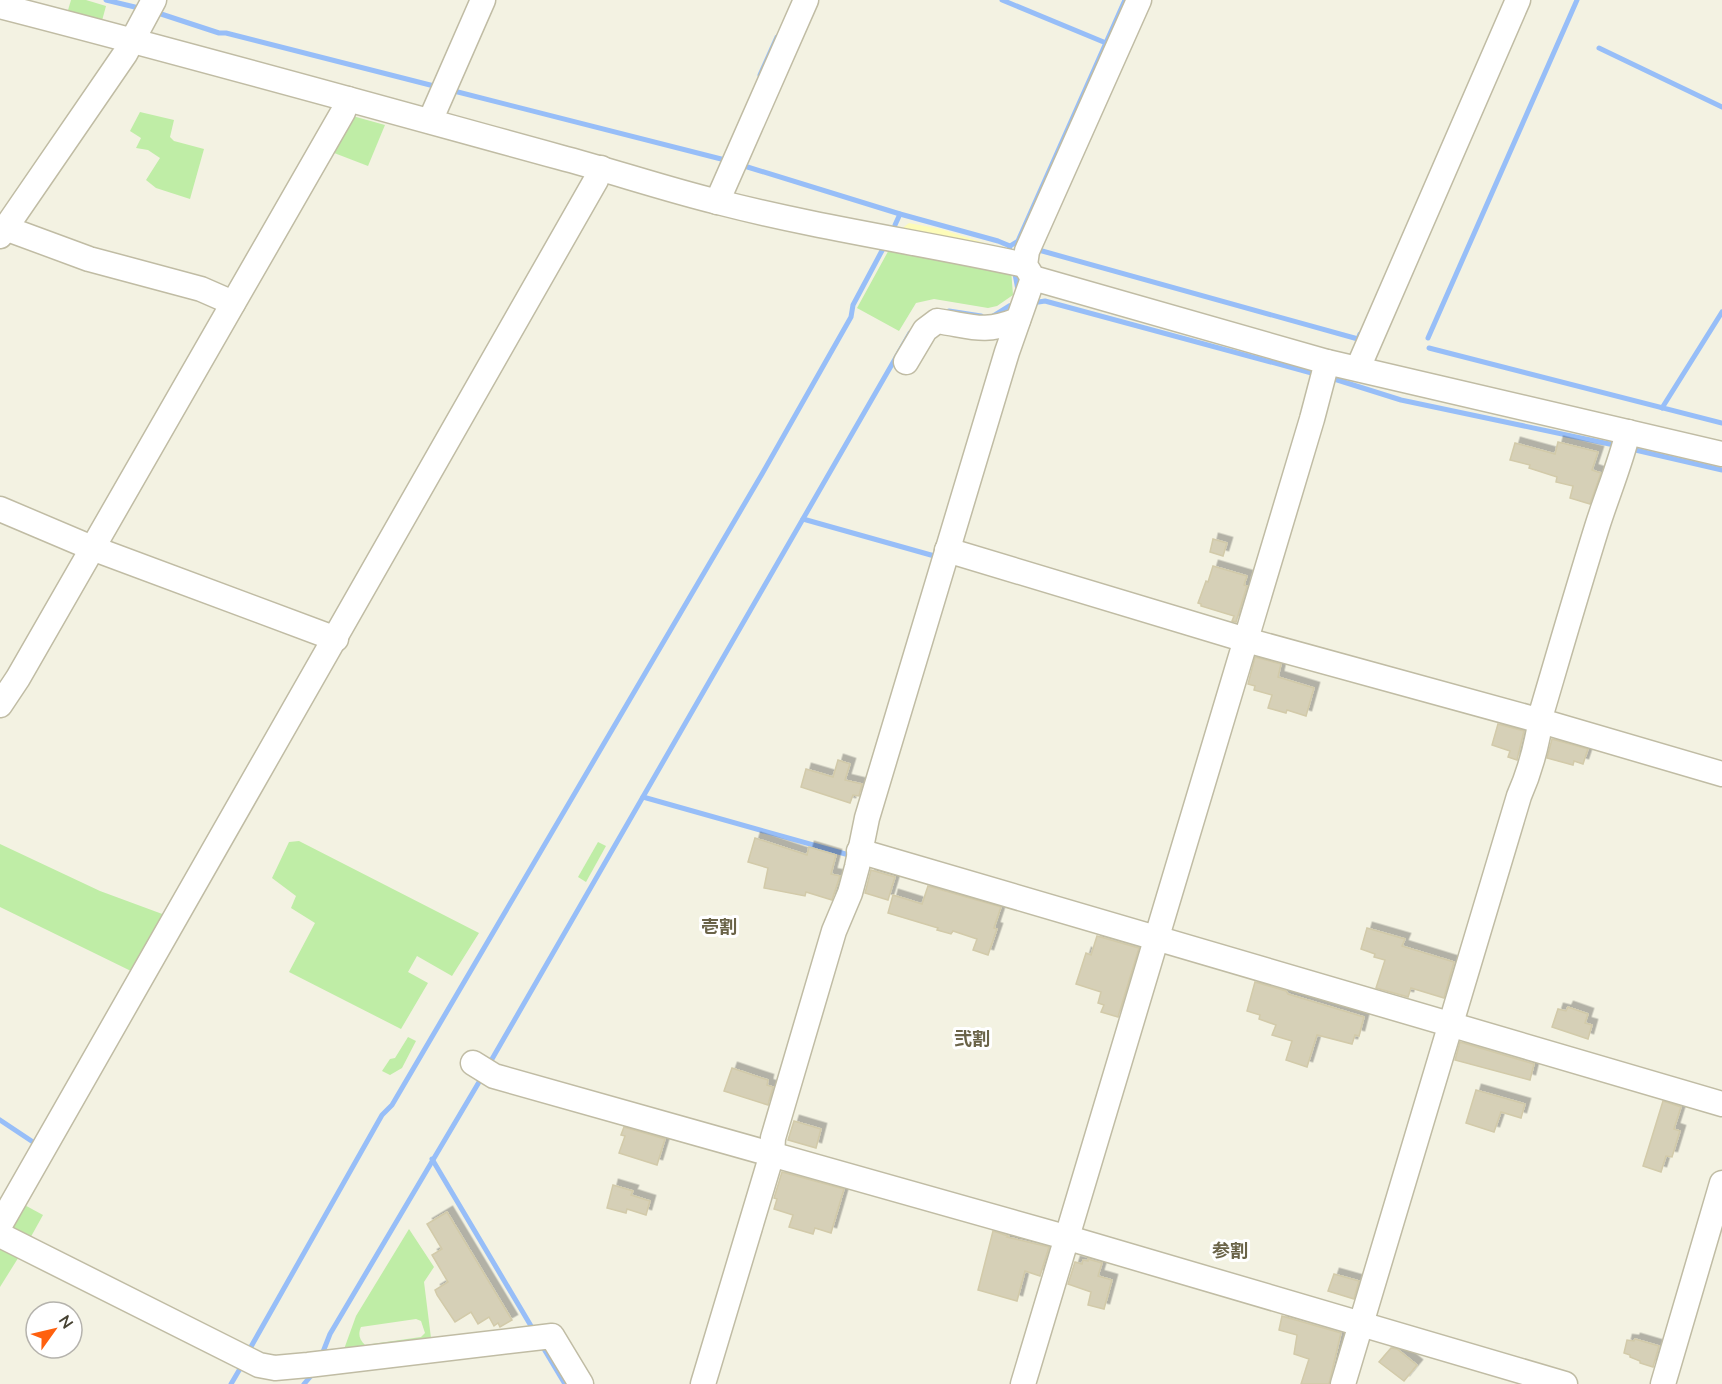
<svg xmlns="http://www.w3.org/2000/svg" width="1722" height="1384" font-family="'Nunito Sans','Noto Sans JP',sans-serif">
<style>
.green{fill:#bfeda6;fill-rule:evenodd}
.sand{fill:#fdfcb9}
.lines{fill:none;stroke-linecap:round;stroke-linejoin:round}
.stream{stroke:#97bef8;stroke-width:5}
.building{fill:#d6d0b7;stroke:#d2caa9;stroke-width:1.5;filter:url(#shadow)}
.minor-casing{stroke:#c0bca4;stroke-width:27}
.minor{stroke:#fff;stroke-width:24}
.labels{text-anchor:middle;dominant-baseline:central;stroke-width:6;stroke-linejoin:round;paint-order:stroke}
.neighbourhood-label{font-size:18px;font-weight:bold;fill:#6a6348;stroke:#fff}
</style>
<defs>
<filter id="shadow"><feDropShadow dx="5.5" dy="-5.5" stdDeviation="0" flood-color="#0004"/></filter>
</defs>
<rect width="100%" height="100%" fill="#f3f2e2"/>
<g class="green">
<path d="M71,0H86L106,6L100,28L66,17Z"/>
<path d="M140,112L174,120L170,137L174,141L204,149L190,199L156,188L146,180L160,158L148,150L136,148L141,138L130,131Z"/>
<path d="M349,115L385,125L368,166L329,151Z"/>
<path d="M891,246L1011,269L1013,295L997,306L988,308L934,299L916,303L899,331L857,308Z"/>
<path d="M299,841L479,933L452,976L417,956L408,972L428,983L401,1029L289,972L315,923L291,908L296,896L272,878L289,842Z"/>
<path d="M598,842L606,846L586,882L578,877Z"/>
<path d="M0,844L100,891L165,915L133,972L0,907Z"/>
<path d="M408,1037L416,1041L402,1068L390,1075L382,1071L390,1059L395,1058Z"/>
<path d="M19,1202L43,1215L28,1242L3,1229Z"/>
<path d="M409,1229L434,1267L424,1282L431,1338L426,1343L343,1352L356,1316ZM416,1319L421,1321L425,1333L421,1337L365,1345C359,1339 358,1334 361,1327Z"/>
<path d="M0,1243L20,1255L0,1287Z"/>
</g>
<path class="sand" d="M909,223L941,229L1006,250L900,230Z"/>
<g class="lines">
<g class="stream">
<path d="M106,0L143,9"/>
<path d="M1002,0L1106,43"/>
<path d="M155,12L219,33H226L438,87"/>
<path d="M1599,48L1722,107"/>
<path d="M760,75L777,37"/>
<path d="M450,90L729,161"/>
<path d="M741,165L900,214L998,241L1010,246L1009,251"/>
<path d="M895,225L900,214"/>
<path d="M1010,246L1018,241L1125,0"/>
<path d="M1035,249L1358,339L1360,334"/>
<path d="M1015,274L1018,290"/>
<path d="M1032,303L1045,301L1319,375"/>
<path d="M949,311L981,316"/>
<path d="M993,316L1009,306L1017,304"/>
<path d="M1428,338L1577,0"/>
<path d="M1429,348L1722,423"/>
<path d="M1331,378L1401,400L1619,446"/>
<path d="M1662,408L1722,312"/>
<path d="M1631,449L1722,470"/>
<path d="M803,519L938,557"/>
<path d="M643,797L849,855"/>
<path d="M488,1066L910,333"/>
<path d="M0,1120L36,1144"/>
<path d="M432,1159L534,1331"/>
<path d="M541,1344L565,1384"/>
<path d="M248,1352L382,1115L392,1105L762,474L851,317L853,305L885,245"/>
<path d="M321,1357L330,1334L482,1077"/>
<path d="M231,1384L241,1367"/>
<path d="M304,1384L315,1371"/>
</g>
</g>
<g class="building">
<path d="M1558,442L1598,452L1592,470L1601,473L1590,504L1570,498L1573,486L1556,482L1557,477L1529,468L1530,465L1510,460L1515,443L1555,454Z"/>
<path d="M1213,539L1227,543L1223,556L1210,552Z"/>
<path d="M1213,566L1247,576L1244,585L1247,586L1236,622L1232,621L1234,616L1201,606V604L1198,603L1206,581L1208,582Z"/>
<path d="M1255,657L1281,664L1278,677L1314,688L1306,716L1287,710L1286,713L1268,708L1272,695L1254,690L1255,686L1248,684Z"/>
<path d="M1498,724L1524,731L1517,760L1508,757L1510,751L1492,745Z"/>
<path d="M1552,739L1588,749L1583,764L1574,761L1573,765L1547,758Z"/>
<path d="M838,760L850,764L845,780L862,784L859,796L853,795L850,803L801,787L806,769L833,777Z"/>
<path d="M755,838L807,855L809,847L836,855L831,874L840,876L832,900L806,892L805,896L764,888L768,868L748,862Z"/>
<path d="M871,870L895,877L888,900L865,893Z"/>
<path d="M928,886L1001,907L994,928L997,929L988,955L973,950L977,939L953,931L951,934L937,930L938,928L888,913L893,895L922,904Z"/>
<path d="M1367,928L1405,939L1402,946L1454,962L1444,998L1411,988L1408,997L1376,988L1385,960L1374,957L1375,954L1361,949Z"/>
<path d="M1097,936L1139,948L1118,1017L1101,1012L1104,1005L1098,1003L1101,992L1076,984L1086,953L1091,955Z"/>
<path d="M1255,982L1286,991L1288,994L1364,1017L1359,1036L1355,1035L1352,1044L1317,1035L1307,1067L1286,1060L1292,1041L1272,1035L1276,1025L1259,1019L1260,1015L1247,1011Z"/>
<path d="M1568,1007L1588,1014L1585,1023L1592,1025L1588,1039L1552,1027L1558,1009L1566,1011Z"/>
<path d="M1460,1042L1534,1064L1530,1080L1455,1060Z"/>
<path d="M732,1068L768,1080L767,1085L773,1087L768,1105L724,1091Z"/>
<path d="M1476,1090L1525,1104L1521,1118L1501,1112L1494,1132L1466,1123Z"/>
<path d="M1663,1101L1681,1107L1674,1129L1680,1131L1672,1157L1666,1156L1661,1172L1643,1166Z"/>
<path d="M794,1121L821,1129L816,1148L788,1140Z"/>
<path d="M624,1127L665,1139L657,1165L619,1153L625,1136L621,1135Z"/>
<path d="M782,1172L844,1189L831,1233L815,1228L813,1234L789,1227L793,1215L774,1209L777,1199L774,1198Z"/>
<path d="M613,1185L633,1191L631,1195L650,1201L646,1215L627,1209L626,1213L607,1208Z"/>
<path d="M447,1212L512,1320L500,1327L498,1323L494,1326L489,1317L478,1324L471,1312L455,1322L437,1295L435,1290L448,1282L432,1255L442,1249L427,1224Z"/>
<path d="M993,1231L1008,1236L1007,1237L1049,1247L1040,1276L1025,1271L1017,1301L978,1290Z"/>
<path d="M1088,1259L1102,1263L1098,1276L1112,1280L1104,1309L1088,1305L1091,1292L1068,1284L1075,1262L1082,1264L1083,1260L1088,1261Z"/>
<path d="M1334,1274L1359,1281L1354,1299L1328,1291Z"/>
<path d="M1282,1316L1341,1333L1329,1384H1301L1309,1359L1294,1354L1297,1335L1279,1330Z"/>
<path d="M1635,1339L1659,1346L1653,1367L1640,1363V1361L1630,1357V1355L1624,1353L1627,1340L1634,1341Z"/>
<path d="M1391,1348L1397,1349L1417,1365L1404,1381L1379,1362Z"/>
</g>
<g class="lines">
<defs>
<g id="minor">
<path d="M1139,0L1027,251L1025,265L1033,278L1327,362L1722,454"/>
<path d="M0,6C187,54 373,106 559,157C612,171 665,189 718,202C819,228 923,243 1025,265"/>
<path d="M430,121L483,0"/>
<path d="M717,202L806,0"/>
<path d="M5,228L89,259L201,289L233,303"/>
<path d="M0,236L125,54L154,0"/>
<path d="M906,362L925,330L937,321C972,326 983,334 1018,320"/>
<path d="M1358,368L1518,0"/>
<path d="M0,509L92,548L336,639"/>
<path d="M947,550L1246,640L1541,721L1722,774"/>
<path d="M0,705L18,678L343,112L348,99"/>
<path d="M859,851L1722,1104"/>
<path d="M473,1063L494,1076L1065,1237L1565,1384"/>
<path d="M0,1225L596,180L601,168"/>
<path d="M0,1235L259,1365L275,1368L308,1365L552,1336L581,1384"/>
<path d="M703,1384L772,1154L773,1138L834,931L850,893L857,867L867,818L1007,352L1033,278"/>
<path d="M1023,1384L1312,419L1327,362"/>
<path d="M1343,1384L1519,796C1531,769 1538,741 1542,711C1560,650 1578,588 1597,527C1607,495 1620,465 1628,432"/>
<path d="M1663,1384L1722,1183"/>
</g>
</defs>
<use href="#minor" class="minor-casing"/>
<use href="#minor" class="minor"/>
</g>
<g class="labels">
<g class="neighbourhood-label">
<text x="719" y="927">壱割</text>
<text x="972" y="1039">弐割</text>
<text x="1230" y="1251">参割</text>
</g>
</g>
<g transform="translate(54 1330) rotate(56)"><circle r="28" fill="#ffffff" stroke="#b5b3ad" stroke-width="1.5"/>
<path d="M0-4.5L10 22L0 15L-10 22Z" fill="#ff600e"/>
<text y="-9" font-size="16" font-weight="bold" text-anchor="middle" fill="#464232">N</text>
</g>
</svg>
